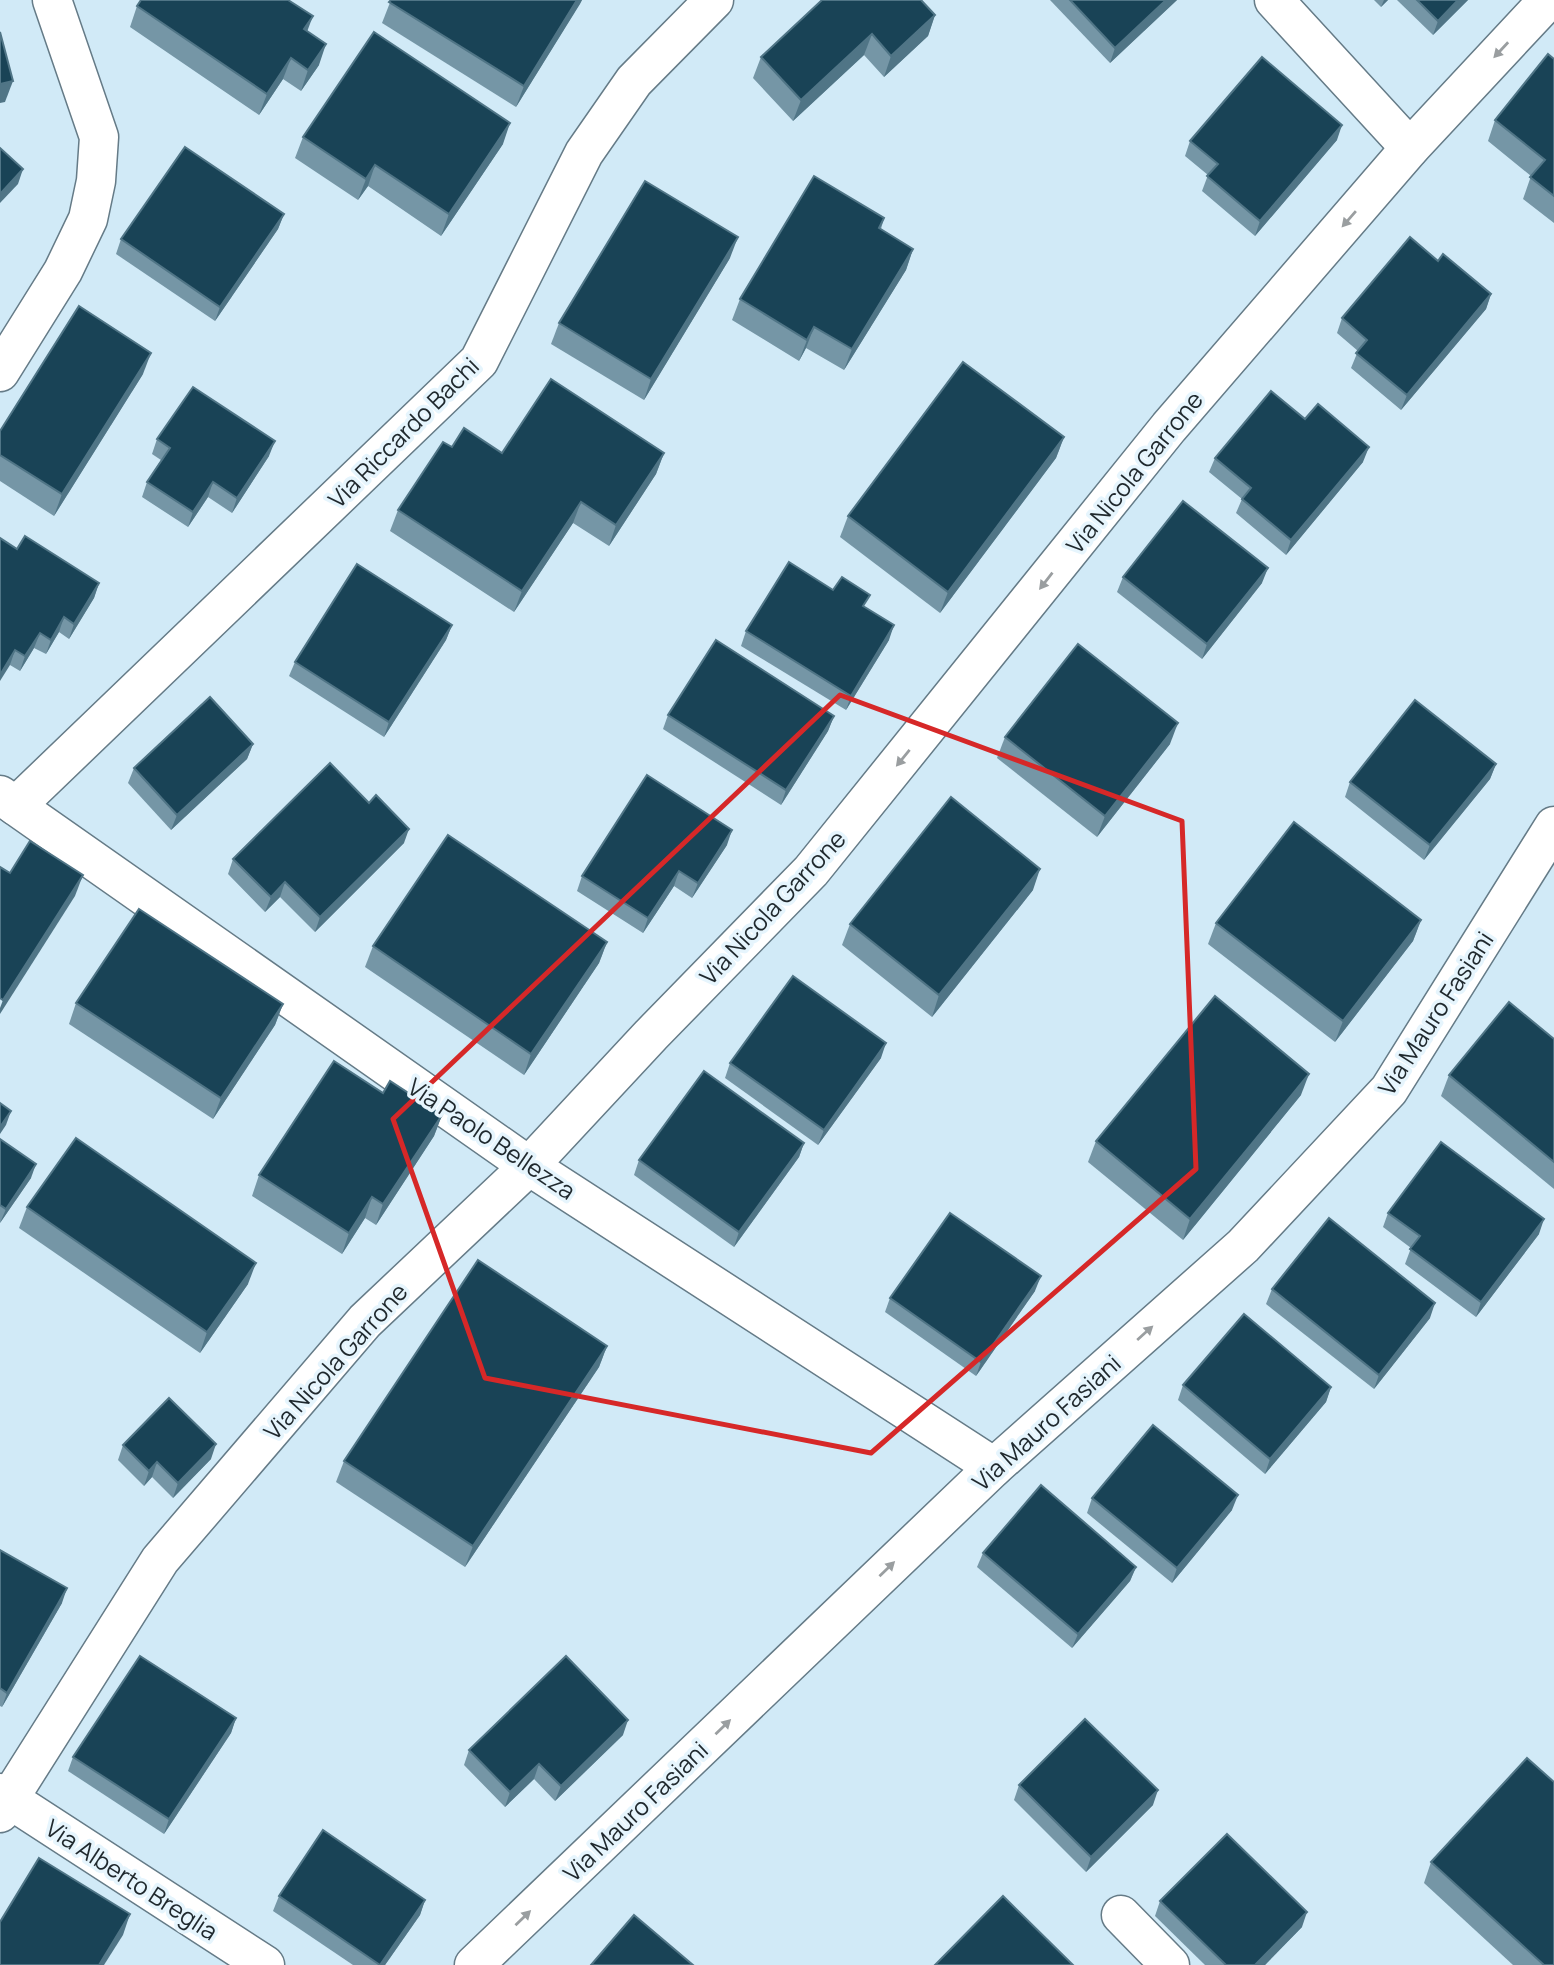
<svg xmlns="http://www.w3.org/2000/svg" width="1554" height="1965" font-family="Manrope,sans-serif">
<style>
.lines{fill:none;stroke-linecap:round;stroke-linejoin:round}
.street-casing{stroke:#657b87;stroke-width:41}
.street{stroke:#fff;stroke-width:38}
.wall{fill:#7596a6}
.shaded-wall{fill:#507586}
.building{fill:#194356;stroke:#507586;stroke-width:2}
.oneway{fill:#9a9ea0}
.marked{fill:none;stroke:#d62828;stroke-width:5;stroke-linejoin:round}
.labels{text-anchor:middle;dominant-baseline:central;stroke-width:7;stroke-linejoin:round;paint-order:stroke}
.street-label{font-size:24px;fill:#1f282d;stroke:#e6f5fd}
</style>
<rect width="100%" height="100%" fill="#d1eaf7"/>
<g class="lines">
<defs>
<g id="street">
<path d="M1274,0L1410,148"/>
<path d="M0,372L63,271L88,219L96,181L99,137L52,0"/>
<path d="M0,795L529,1166L994,1467"/>
<path d="M16,806L479,361L584,153L634,81L714,0"/>
<path d="M0,1793L265,1965"/>
<path d="M0,1813L160,1560L365,1321L529,1166L651,1035L811,871L1169,427L1410,148L1548,0"/>
<path d="M1121,1915L1170,1965"/>
<path d="M474,1965L994,1467L1243,1246L1389,1090L1554,826"/>
</g>
</defs>
<use href="#street" class="street-casing"/>
<use href="#street" class="street"/>
</g>
<g class="wall">
<path d="M391,0H582L516,107L382,23Z"/>
<path d="M1050,0H1177L1110,63Z"/>
<path d="M1374,0H1388L1381,7Z"/>
<path d="M1397,0H1468L1433,35Z"/>
<path d="M925,4L935,15L928,36L884,77L864,55L793,121L753,78L761,57Z"/>
<path d="M137,6L307,31L319,65L301,91L283,79L259,115L130,27Z"/>
<path d="M1554,59V223L1523,199L1531,176L1488,141L1495,120Z"/>
<path d="M303,137L503,144L441,236L368,186L358,200L295,158Z"/>
<path d="M1337,140L1255,236L1202,191L1208,175L1185,156L1190,141Z"/>
<path d="M284,214L278,229L215,321L116,254L121,239Z"/>
<path d="M884,218L881,229L913,249L906,270L844,370L806,348L799,361L732,320L740,299Z"/>
<path d="M730,258L644,400L551,344L559,323Z"/>
<path d="M1438,261L1491,294L1486,309L1401,410L1351,368L1358,351L1337,333L1342,318Z"/>
<path d="M143,374L54,516L0,481V431Z"/>
<path d="M1305,419L1363,462L1286,555L1236,513L1242,499L1209,472L1215,458Z"/>
<path d="M1064,437L1056,458L940,613L840,537L848,516Z"/>
<path d="M157,439L269,456L232,513L208,497L188,527L142,497L147,482L161,460L152,454Z"/>
<path d="M452,447L502,453H664L656,474L609,546L573,523L514,612L390,531L398,510Z"/>
<path d="M17,549L99,583L94,598L69,639L59,632L46,654L34,648L20,671L10,665Z"/>
<path d="M1123,577L1262,583L1202,659L1117,592Z"/>
<path d="M833,590L889,640L846,710L741,646L746,631Z"/>
<path d="M452,625L446,640L384,737L289,676L295,662Z"/>
<path d="M668,715L834,716L828,731L781,805L663,729Z"/>
<path d="M1005,737L1170,744L1097,837L997,758Z"/>
<path d="M253,744L247,759L171,830L128,783L134,768Z"/>
<path d="M1496,764L1490,779L1424,860L1345,797L1350,782Z"/>
<path d="M369,803L404,843L315,932L280,897L265,912L228,874L233,859Z"/>
<path d="M727,845L692,898L674,886L643,933L577,891L582,876Z"/>
<path d="M1033,890L932,1017L842,945L850,924Z"/>
<path d="M1421,920L1413,941L1335,1042L1208,944L1216,923Z"/>
<path d="M607,942L599,963L524,1075L365,967L373,946Z"/>
<path d="M76,1003L283,1004L275,1025L213,1119L69,1024Z"/>
<path d="M1554,1039V1189L1441,1096L1449,1075Z"/>
<path d="M881,1058L818,1145L725,1078L730,1063Z"/>
<path d="M383,1093L442,1115L434,1136L376,1225L365,1218L342,1254L252,1196L259,1175Z"/>
<path d="M1301,1095L1183,1240L1088,1162L1096,1141Z"/>
<path d="M0,1139L31,1178L0,1223Z"/>
<path d="M804,1143L799,1157L734,1247L634,1175L639,1160Z"/>
<path d="M27,1207L248,1284L200,1353L19,1228Z"/>
<path d="M1388,1213L1539,1234L1476,1317L1405,1264L1411,1248L1383,1227Z"/>
<path d="M1272,1289L1430,1318L1374,1389L1266,1304Z"/>
<path d="M1035,1291L976,1376L885,1312L890,1298Z"/>
<path d="M607,1346L599,1367L465,1567L336,1482L344,1461Z"/>
<path d="M1183,1385L1331,1387L1326,1402L1265,1474L1178,1400Z"/>
<path d="M123,1445L211,1459L173,1498L152,1477L144,1486L118,1460Z"/>
<path d="M1092,1498L1232,1510L1172,1583L1087,1513Z"/>
<path d="M0,1550L62,1603L2,1707L0,1706Z"/>
<path d="M983,1553L1136,1567L1130,1581L1072,1648L977,1567Z"/>
<path d="M236,1718L231,1733L164,1834L68,1771L73,1757Z"/>
<path d="M623,1735L555,1801L534,1779L505,1807L464,1765L469,1750Z"/>
<path d="M1019,1785L1153,1805L1086,1872L1014,1800Z"/>
<path d="M1431,1862L1554,1965H1513L1424,1883Z"/>
<path d="M279,1896L425,1900L420,1915L385,1965H353L273,1911Z"/>
<path d="M1160,1901L1302,1927L1265,1965H1205L1155,1916Z"/>
</g>
<g class="shaded-wall">
<path d="M577,0H582L580,4L516,107L524,86Z"/>
<path d="M1166,0H1177L1110,63L1115,48Z"/>
<path d="M1384,0H1388L1381,7Z"/>
<path d="M1458,0H1468L1433,35L1438,21Z"/>
<path d="M935,15L928,36L884,77L891,56Z"/>
<path d="M313,16L305,37L304,29Z"/>
<path d="M872,34L864,55L793,121L801,100Z"/>
<path d="M326,44L319,65L301,91L308,70Z"/>
<path d="M291,58L283,79L259,115L267,94Z"/>
<path d="M13,81L5,102L0,103V84Z"/>
<path d="M510,123L503,144L441,236L449,214Z"/>
<path d="M1342,125L1337,140L1255,236L1260,221Z"/>
<path d="M375,165L368,186L358,200L366,179Z"/>
<path d="M23,169L18,184L0,203V194Z"/>
<path d="M284,214L278,229L215,321L220,307Z"/>
<path d="M738,237L730,258L644,400L651,379Z"/>
<path d="M913,249L906,270L844,370L852,349Z"/>
<path d="M1491,294L1486,309L1401,410L1407,395Z"/>
<path d="M814,327L806,348L799,361L807,340Z"/>
<path d="M151,353L143,374L54,516L62,494Z"/>
<path d="M1064,437L1056,458L940,613L948,592Z"/>
<path d="M275,441L269,456L232,513L237,498Z"/>
<path d="M1369,447L1363,462L1286,555L1291,540Z"/>
<path d="M664,453L656,474L609,546L616,525Z"/>
<path d="M213,482L208,497L188,527L193,512Z"/>
<path d="M581,502L573,523L514,612L522,591Z"/>
<path d="M1268,568L1262,583L1202,659L1207,644Z"/>
<path d="M99,583L94,598L69,639L74,624Z"/>
<path d="M64,617L59,632L46,654L51,640Z"/>
<path d="M452,625L446,640L384,737L389,722Z"/>
<path d="M894,625L889,640L846,710L851,696Z"/>
<path d="M40,633L34,648L20,671L25,656Z"/>
<path d="M15,650L10,665L0,681V675Z"/>
<path d="M834,716L828,731L781,805L786,790Z"/>
<path d="M1178,723L1170,744L1097,837L1105,816Z"/>
<path d="M253,744L247,759L171,830L177,815Z"/>
<path d="M1496,764L1490,779L1424,860L1430,845Z"/>
<path d="M409,829L404,843L315,932L320,917Z"/>
<path d="M732,830L727,845L692,898L698,883Z"/>
<path d="M1040,869L1033,890L932,1017L939,995Z"/>
<path d="M679,871L674,886L643,933L648,918Z"/>
<path d="M83,875L75,896L0,1014V1008L3,1000Z"/>
<path d="M285,882L280,897L265,912L271,897Z"/>
<path d="M1421,920L1413,941L1335,1042L1343,1021Z"/>
<path d="M607,942L599,963L524,1075L531,1054Z"/>
<path d="M283,1004L275,1025L213,1119L221,1098Z"/>
<path d="M886,1043L881,1058L818,1145L824,1130Z"/>
<path d="M1309,1074L1301,1095L1183,1240L1190,1219Z"/>
<path d="M11,1111L6,1125L0,1134V1127Z"/>
<path d="M442,1115L434,1136L376,1225L383,1204Z"/>
<path d="M804,1143L799,1157L734,1247L739,1232Z"/>
<path d="M36,1164L31,1178L0,1223L6,1209Z"/>
<path d="M372,1197L365,1218L342,1254L349,1233Z"/>
<path d="M1544,1219L1539,1234L1476,1317L1481,1302Z"/>
<path d="M256,1263L248,1284L200,1353L207,1332Z"/>
<path d="M1041,1276L1035,1291L976,1376L981,1362Z"/>
<path d="M1435,1303L1430,1318L1374,1389L1379,1375Z"/>
<path d="M607,1346L599,1367L465,1567L473,1546Z"/>
<path d="M1331,1387L1326,1402L1265,1474L1270,1459Z"/>
<path d="M216,1444L211,1459L173,1498L178,1483Z"/>
<path d="M157,1462L152,1477L144,1486L149,1471Z"/>
<path d="M1238,1495L1232,1510L1172,1583L1177,1568Z"/>
<path d="M1136,1567L1130,1581L1072,1648L1078,1634Z"/>
<path d="M67,1588L62,1603L2,1707L7,1693Z"/>
<path d="M236,1718L231,1733L164,1834L169,1819Z"/>
<path d="M628,1720L623,1735L555,1801L561,1786Z"/>
<path d="M539,1764L534,1779L505,1807L510,1792Z"/>
<path d="M1158,1790L1153,1805L1086,1872L1091,1857Z"/>
<path d="M425,1900L420,1915L385,1965H380Z"/>
<path d="M1307,1912L1302,1927L1265,1965H1255Z"/>
<path d="M130,1914L123,1935L104,1965H99Z"/>
</g>
<g class="building">
<path d="M141,0H288L313,16L304,29L326,44L308,70L291,58L267,94L137,6Z"/>
<path d="M391,0H577L524,86L389,2Z"/>
<path d="M822,0H921L935,15L891,56L872,34L801,100L761,57Z"/>
<path d="M1070,0H1166L1115,48Z"/>
<path d="M1417,0H1458L1438,21Z"/>
<path d="M0,32L13,81L0,84Z"/>
<path d="M374,32L510,123L449,214L375,165L366,179L303,137Z"/>
<path d="M1548,54L1554,59V196L1530,177L1545,160L1495,120Z"/>
<path d="M1262,57L1342,125L1260,221L1207,176L1218,164L1190,141Z"/>
<path d="M185,147L284,214L220,307L121,239Z"/>
<path d="M0,148L23,169L0,194Z"/>
<path d="M814,176L884,218L879,228L913,249L852,349L814,327L807,340L740,299Z"/>
<path d="M645,181L738,237L651,379L559,323Z"/>
<path d="M1410,237L1438,261L1443,254L1491,294L1407,395L1356,353L1367,340L1342,318Z"/>
<path d="M79,306L151,353L62,494L0,455V431Z"/>
<path d="M963,362L1064,437L948,592L848,516Z"/>
<path d="M551,379L664,453L616,525L581,502L522,591L398,510L443,442L452,447L464,428L502,453Z"/>
<path d="M193,387L275,441L237,498L213,482L193,512L147,482L170,448L157,439Z"/>
<path d="M1271,391L1305,419L1318,404L1369,447L1291,540L1242,499L1251,488L1215,458Z"/>
<path d="M1183,501L1268,568L1207,644L1123,577Z"/>
<path d="M25,536L99,583L74,624L64,617L51,640L40,633L25,656L15,650L0,675V538L17,549Z"/>
<path d="M789,562L833,590L842,577L870,595L863,606L894,625L851,696L746,631Z"/>
<path d="M357,564L452,625L389,722L295,662Z"/>
<path d="M716,640L834,716L786,790L668,715Z"/>
<path d="M1078,644L1178,723L1105,816L1005,737Z"/>
<path d="M210,697L253,744L177,815L134,768Z"/>
<path d="M1415,700L1496,764L1430,845L1350,782Z"/>
<path d="M330,763L369,803L376,795L409,829L320,917L285,882L271,897L233,859Z"/>
<path d="M647,775L732,830L698,883L679,871L648,918L582,876Z"/>
<path d="M951,797L1040,869L939,995L850,924Z"/>
<path d="M1294,822L1421,920L1343,1021L1216,923Z"/>
<path d="M448,835L607,942L531,1054L373,946Z"/>
<path d="M30,841L83,875L3,1000L0,998V867L10,873Z"/>
<path d="M139,909L283,1004L221,1098L76,1003Z"/>
<path d="M793,976L886,1043L824,1130L730,1063Z"/>
<path d="M1215,996L1309,1074L1190,1219L1096,1141Z"/>
<path d="M1509,1002L1554,1039V1162L1449,1075Z"/>
<path d="M334,1061L383,1093L390,1081L442,1115L383,1204L372,1197L349,1233L259,1175Z"/>
<path d="M704,1071L804,1143L739,1232L639,1160Z"/>
<path d="M0,1103L11,1111L0,1127Z"/>
<path d="M76,1138L256,1263L207,1332L27,1207Z"/>
<path d="M0,1139L36,1164L6,1209L0,1205Z"/>
<path d="M1441,1142L1544,1219L1481,1302L1410,1249L1420,1236L1388,1213Z"/>
<path d="M950,1213L1041,1276L981,1362L890,1298Z"/>
<path d="M1329,1218L1435,1303L1379,1375L1272,1289Z"/>
<path d="M478,1260L607,1346L473,1546L344,1461Z"/>
<path d="M1244,1314L1331,1387L1270,1459L1183,1385Z"/>
<path d="M169,1398L216,1444L178,1483L157,1462L149,1471L123,1445Z"/>
<path d="M1153,1425L1238,1495L1177,1568L1092,1498Z"/>
<path d="M1041,1485L1136,1567L1078,1634L983,1553Z"/>
<path d="M0,1550L67,1588L7,1693L0,1688Z"/>
<path d="M140,1656L236,1718L169,1819L73,1757Z"/>
<path d="M566,1656L628,1720L561,1786L539,1764L510,1792L469,1750Z"/>
<path d="M1085,1719L1158,1790L1091,1857L1019,1785Z"/>
<path d="M1527,1758L1554,1782V1965H1544L1431,1862Z"/>
<path d="M323,1830L425,1900L380,1965L279,1896Z"/>
<path d="M1227,1834L1307,1912L1255,1965H1226L1160,1901Z"/>
<path d="M39,1858L130,1914L99,1965H0V1922Z"/>
<path d="M1003,1896L1073,1965H935Z"/>
<path d="M634,1915L693,1965H591Z"/>
</g>
<defs><path id="oneway-solid" d="M-6-.8H1V-3.2L6.5 0L1 3.2V.8H-6Z" transform="scale(1.75)"/></defs>
<g class="oneway">
<use href="#oneway-solid" transform="translate(1501 50) rotate(133)"/>
<use href="#oneway-solid" transform="translate(1349 219) rotate(131)"/>
<use href="#oneway-solid" transform="translate(1046 581) rotate(128)"/>
<use href="#oneway-solid" transform="translate(903 758) rotate(129)"/>
<use href="#oneway-solid" transform="translate(1145 1333) rotate(-42)"/>
<use href="#oneway-solid" transform="translate(887 1569) rotate(-44)"/>
<use href="#oneway-solid" transform="translate(723 1727) rotate(-44)"/>
<use href="#oneway-solid" transform="translate(523 1918) rotate(-44)"/>
</g>
<path class="marked" d="M840,695L1182,821L1196,1169L871,1453L485,1378L393,1119Z"/>
<g class="labels">
<g class="street-label">
<text transform="translate(403 432) rotate(-45)">Via Riccardo Bachi</text>
<text transform="translate(1134 472) rotate(-51)">Via Nicola Garrone</text>
<text transform="translate(772 907) rotate(-47)">Via Nicola Garrone</text>
<text transform="translate(1435 1013) rotate(-57)">Via Mauro Fasiani</text>
<text transform="translate(492 1138) rotate(34)">Via Paolo Bellezza</text>
<text transform="translate(335 1361) rotate(-48)">Via Nicola Garrone</text>
<text transform="translate(1046 1422) rotate(-42)">Via Mauro Fasiani</text>
<text transform="translate(635 1811) rotate(-44)">Via Mauro Fasiani</text>
<text transform="translate(132 1879) rotate(33)">Via Alberto Breglia</text>
</g>
</g>
</svg>
